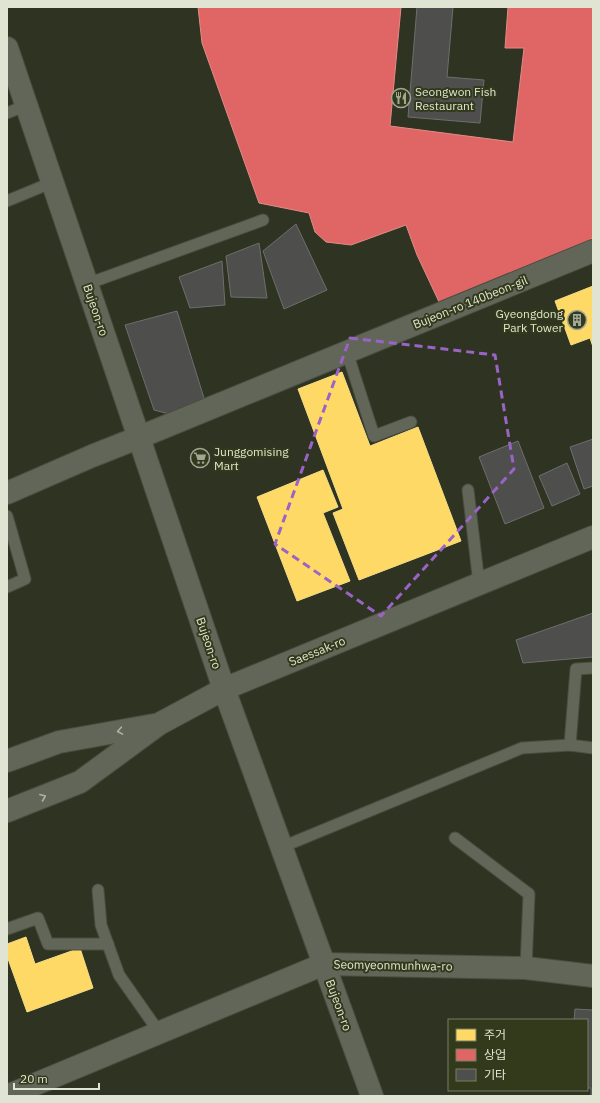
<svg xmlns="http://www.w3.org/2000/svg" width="600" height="1103" font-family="'IBM Plex Sans','Noto Sans KR',sans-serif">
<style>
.homes{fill:#ffd966;stroke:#f5dd86}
.shops{fill:#e06666;stroke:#e08c86}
.building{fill:#4e4e4d;stroke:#6e6e6d}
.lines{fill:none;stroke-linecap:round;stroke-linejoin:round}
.service-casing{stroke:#4a4e3f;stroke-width:13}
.minor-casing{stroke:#4a4e3f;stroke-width:24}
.tertiary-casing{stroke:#4a4e3f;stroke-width:24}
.secondary-casing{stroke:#4a4e3f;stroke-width:24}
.service{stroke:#626659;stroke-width:11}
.minor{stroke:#626659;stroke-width:22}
.tertiary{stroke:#626659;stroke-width:22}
.secondary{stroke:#626659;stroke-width:22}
.oneway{stroke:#adb2a2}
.marked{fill:none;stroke:#9964c5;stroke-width:3;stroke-dasharray:8 5;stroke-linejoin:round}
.labels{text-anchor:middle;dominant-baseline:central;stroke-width:4;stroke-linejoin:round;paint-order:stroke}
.poi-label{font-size:12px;fill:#dfe5d2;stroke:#323a1b;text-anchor:start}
.street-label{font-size:12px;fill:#dfe5d2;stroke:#323a1b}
</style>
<rect width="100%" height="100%" fill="#2e3322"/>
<g class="homes">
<path d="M593,286V347L590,338L571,345L555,301Z"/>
<path d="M342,372L370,446L418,427L461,541L359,580L333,513L343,509L298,389Z"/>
<path d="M323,470L338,507L323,513L350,581L297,601L257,497Z"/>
<path d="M26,937L35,964L80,948L93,988L27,1012L7,956V944Z"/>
</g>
<path class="shops" d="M198,7H401L390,126L513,142L524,48H505L508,7H592L593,9V236L590,241L440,304L417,255L406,225L351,245L326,242L315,232L309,213L259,203L202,43Z"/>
<g class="building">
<path d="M417,7H453L447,77L484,80L480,123L408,117Z"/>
<path d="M296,224L327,290L284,309L263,251Z"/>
<path d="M259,243L267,298L231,297L226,256Z"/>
<path d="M222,261L225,305L190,308L179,277Z"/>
<path d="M177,311L204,398L177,416L154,410L125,325Z"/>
<path d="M593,439V486L584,489L570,447Z"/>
<path d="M518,441L544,508L505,524L479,457Z"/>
<path d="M567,463L580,494L552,506L539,476Z"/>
<path d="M593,613V657L523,663L516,640Z"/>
<path d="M575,1009L593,1010V1096H591V1088H587V1020H574Z"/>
</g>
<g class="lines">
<defs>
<g id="service">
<path d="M7,113L27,105"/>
<path d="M7,201L53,182"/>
<path d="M87,284L263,220"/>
<path d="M347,352L374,436L411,422"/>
<path d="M468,490L479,584"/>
<path d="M7,516L25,579L7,587"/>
<path d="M570,745L576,669L593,668"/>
<path d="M455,838L529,894L526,968"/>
<path d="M282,847L522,748L570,745L593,748"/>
<path d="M98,890L101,925L119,975L159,1032"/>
<path d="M7,929L38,918L48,944H108"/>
</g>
<path id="minor" d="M7,493L92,456L140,437L593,251"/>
<path id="tertiary" d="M7,1096L324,964"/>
<g id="secondary">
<path d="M7,48L224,689L372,1096"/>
<path d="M7,761L59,742L154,725"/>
<path d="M7,811L80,782L159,724L224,689L593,537"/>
<path d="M324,964L526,968L593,976"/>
</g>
</defs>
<use href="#service" class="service-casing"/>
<use href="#minor" class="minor-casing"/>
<use href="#tertiary" class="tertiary-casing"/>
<use href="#secondary" class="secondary-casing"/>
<use href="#service" class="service"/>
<use href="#minor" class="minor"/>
<use href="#tertiary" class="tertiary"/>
<use href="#secondary" class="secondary"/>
</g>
<defs><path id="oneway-chevron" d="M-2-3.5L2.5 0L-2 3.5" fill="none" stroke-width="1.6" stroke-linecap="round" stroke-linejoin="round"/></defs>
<g class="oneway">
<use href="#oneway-chevron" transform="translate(120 731) rotate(170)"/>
<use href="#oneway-chevron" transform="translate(43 797) rotate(-22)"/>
</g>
<path class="marked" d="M350,338L495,355L514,469L381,616L275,544Z"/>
<defs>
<symbol id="restaurant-ring" viewBox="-11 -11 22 22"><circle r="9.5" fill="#323a1b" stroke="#a1a794" stroke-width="1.5"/><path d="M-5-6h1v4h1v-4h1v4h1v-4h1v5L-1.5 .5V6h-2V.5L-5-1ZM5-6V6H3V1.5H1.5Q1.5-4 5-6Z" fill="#a1a794"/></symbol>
<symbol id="building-ring" viewBox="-11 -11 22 22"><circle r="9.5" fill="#323a1b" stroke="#a1a794" stroke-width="1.5"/><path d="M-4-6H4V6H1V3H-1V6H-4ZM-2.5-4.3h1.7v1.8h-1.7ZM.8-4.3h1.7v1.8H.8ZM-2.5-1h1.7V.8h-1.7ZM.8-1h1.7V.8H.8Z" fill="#a1a794"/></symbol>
<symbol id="supermarket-ring" viewBox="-11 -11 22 22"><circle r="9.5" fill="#323a1b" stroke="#a1a794" stroke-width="1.5"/><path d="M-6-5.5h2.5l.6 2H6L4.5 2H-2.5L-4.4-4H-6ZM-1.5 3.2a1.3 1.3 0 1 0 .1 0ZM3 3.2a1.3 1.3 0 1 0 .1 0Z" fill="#a1a794"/></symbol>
</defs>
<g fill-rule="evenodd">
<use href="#restaurant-ring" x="390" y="87" width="22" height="22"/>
<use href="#building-ring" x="566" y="309" width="22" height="22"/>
<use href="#supermarket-ring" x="189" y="447" width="22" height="22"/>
</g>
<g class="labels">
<g class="poi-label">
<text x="415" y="91">Seongwon Fish<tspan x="415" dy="14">Restaurant</tspan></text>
<text x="563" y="313" text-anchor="end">Gyeongdong<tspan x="563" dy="14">Park Tower</tspan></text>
<text x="214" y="451">Junggomising<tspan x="214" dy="14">Mart</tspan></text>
</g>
<g class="street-label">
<text transform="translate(470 302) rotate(-22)">Bujeon-ro 140beon-gil</text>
<text transform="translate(96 310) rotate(71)">Bujeon-ro</text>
<text transform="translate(209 643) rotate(71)">Bujeon-ro</text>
<text transform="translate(317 651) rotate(-22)">Saessak-ro</text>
<text transform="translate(393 965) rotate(1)">Seomyeonmunhwa-ro</text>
<text transform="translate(339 1005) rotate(70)">Bujeon-ro</text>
</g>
</g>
<rect width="600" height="1103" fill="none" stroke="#dfe5d2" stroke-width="16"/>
<rect x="448" y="1019" width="140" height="72" fill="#323a1b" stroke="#777e64"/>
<rect x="456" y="1029" width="20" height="12" fill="#ffd966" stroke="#777e64"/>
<text x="484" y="1039" font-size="12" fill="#dfe5d2">주거</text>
<rect x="456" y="1049" width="20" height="12" fill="#e06666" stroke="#777e64"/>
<text x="484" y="1059" font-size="12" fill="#dfe5d2">상업</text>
<rect x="456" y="1069" width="20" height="12" fill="#4e4e4d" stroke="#777e64"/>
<text x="484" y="1079" font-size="12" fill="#dfe5d2">기타</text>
<path d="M14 1083v6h85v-6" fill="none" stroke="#dfe5d2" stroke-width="2"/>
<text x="20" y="1083" font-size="12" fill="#dfe5d2" stroke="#323a1b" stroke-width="3" paint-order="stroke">20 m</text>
</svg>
